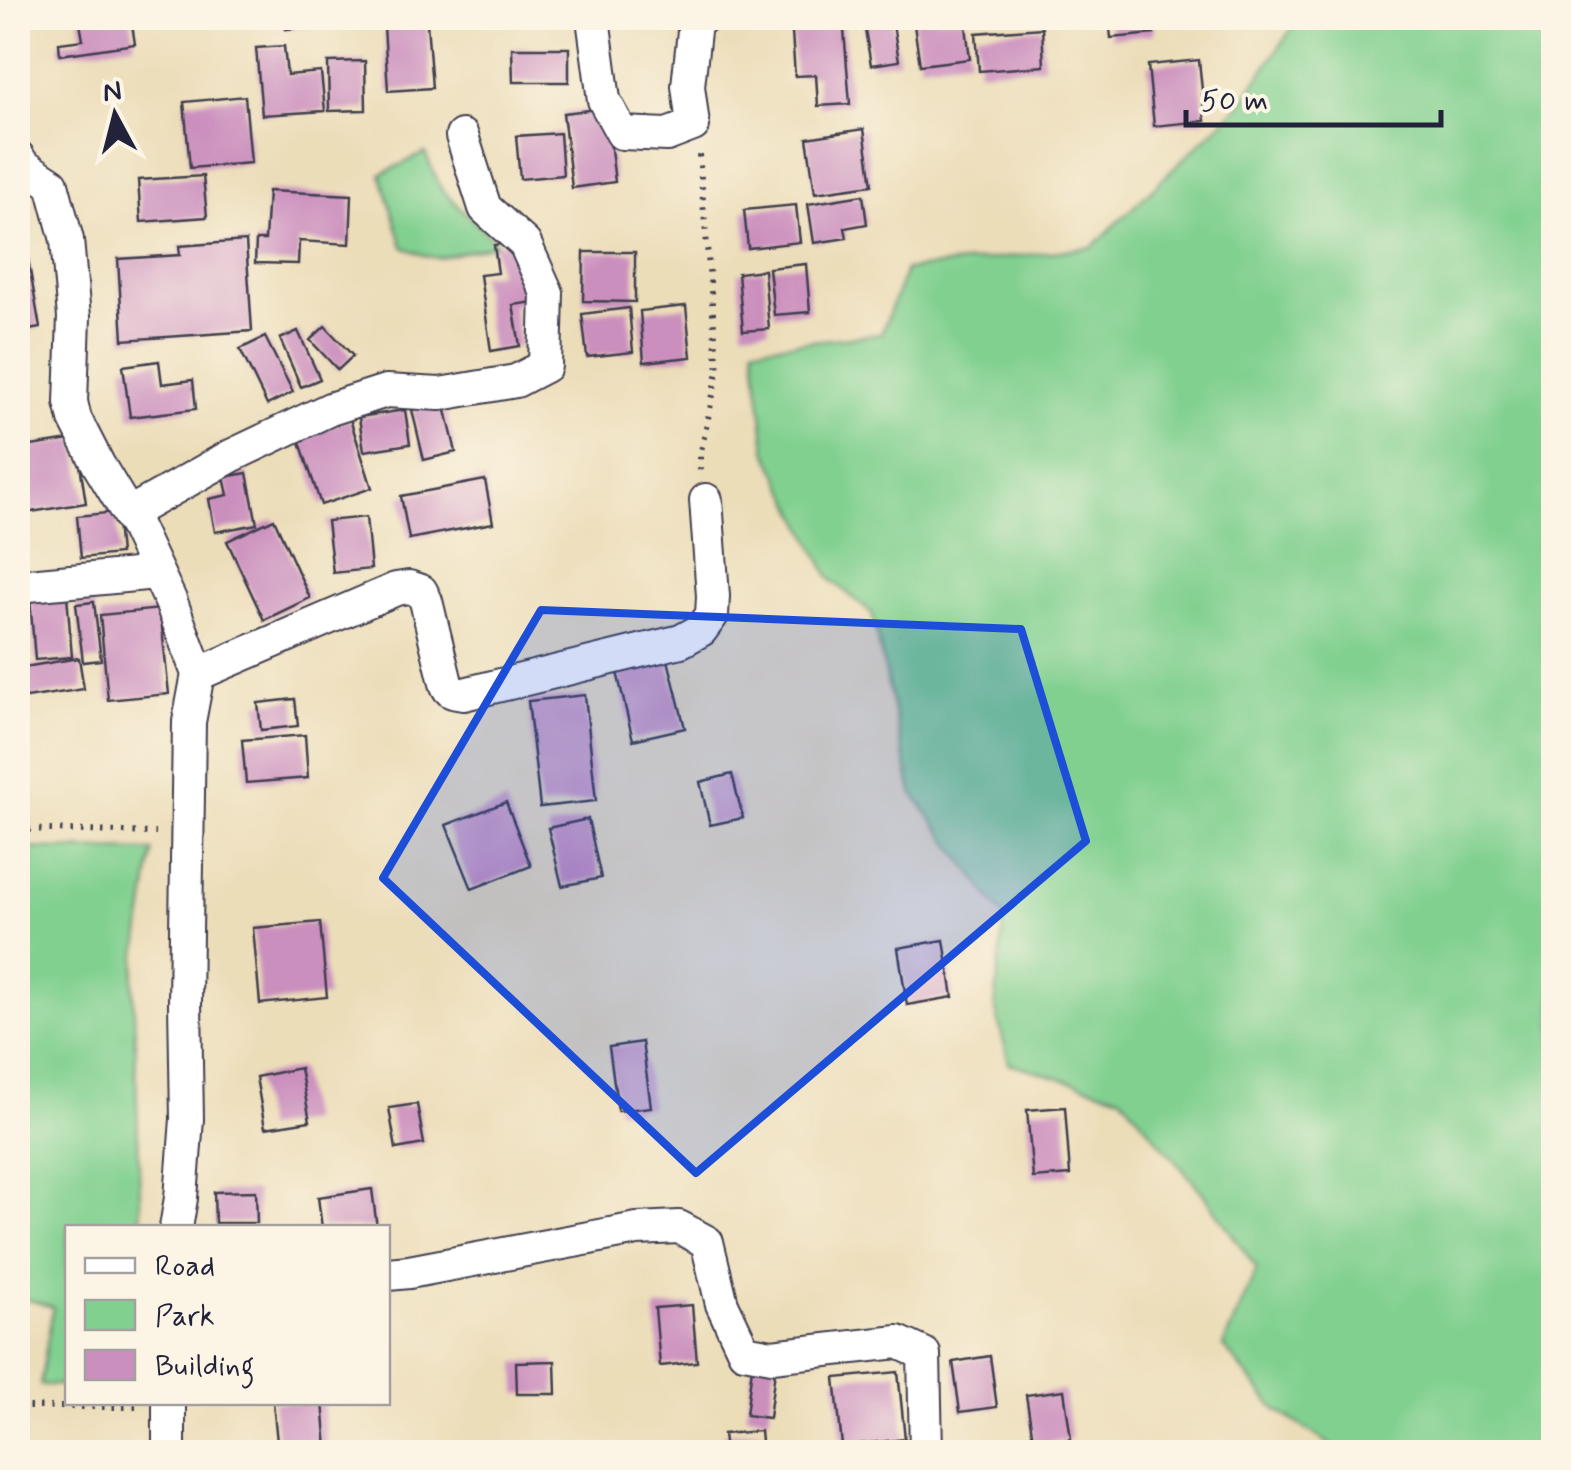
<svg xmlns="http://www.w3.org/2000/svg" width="1571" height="1470" font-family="Mynerve,sans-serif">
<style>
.green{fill:#81d090;stroke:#527966;stroke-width:2.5}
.building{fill:#cb8fbe}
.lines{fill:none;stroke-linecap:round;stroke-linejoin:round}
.street-casing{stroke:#403e4e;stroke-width:36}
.path{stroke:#403e4e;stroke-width:6;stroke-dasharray:2.5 8;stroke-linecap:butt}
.street{stroke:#fff;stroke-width:32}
.marked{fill:#1d4ed8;fill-opacity:0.2;stroke:#1d4ed8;stroke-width:8;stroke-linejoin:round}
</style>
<rect width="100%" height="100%" fill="#fcf5e5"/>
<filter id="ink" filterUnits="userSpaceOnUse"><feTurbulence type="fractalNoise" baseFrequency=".01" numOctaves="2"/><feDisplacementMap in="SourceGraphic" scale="20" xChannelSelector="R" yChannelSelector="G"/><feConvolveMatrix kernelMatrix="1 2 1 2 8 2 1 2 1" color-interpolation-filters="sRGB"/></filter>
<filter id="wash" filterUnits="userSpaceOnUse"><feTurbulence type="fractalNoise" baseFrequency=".0048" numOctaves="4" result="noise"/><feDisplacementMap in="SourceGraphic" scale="40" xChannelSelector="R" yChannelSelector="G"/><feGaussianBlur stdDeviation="2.25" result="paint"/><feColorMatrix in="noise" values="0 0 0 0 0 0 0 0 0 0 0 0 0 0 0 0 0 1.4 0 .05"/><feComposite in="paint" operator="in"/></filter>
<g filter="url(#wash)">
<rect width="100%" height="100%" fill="#ecddb9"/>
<g class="green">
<path d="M1299,18H1553V1452H1342L1275,1409L1223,1346L1257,1269L1202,1192L1121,1096L1009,1063L995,1007L1004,917L912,792L872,613L830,579L766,450L754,347L881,334L906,270L1092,247L1240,105Z"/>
<path d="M425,153L441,189L497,244L438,258L426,256L403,247L381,174Z"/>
<path d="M18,848L153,851L133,981L141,1227L68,1228L67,1385H40L53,1307L18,1297Z"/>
</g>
<g id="blocks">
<g class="building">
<path d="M79,18H131L135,44L60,55L59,43L83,40Z"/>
<path d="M285,18H342L343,23L286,29Z"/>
<path d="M791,18H843L850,104L818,106L816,75L795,76Z"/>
<path d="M863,18H892L899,61L871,65Z"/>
<path d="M913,18H965L970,59L920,65Z"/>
<path d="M1109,18H1153L1154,34L1111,38Z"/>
<path d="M427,23L432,88L388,91L384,26Z"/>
<path d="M1042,28L1044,66L979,71L976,33Z"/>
<path d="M284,46L287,75L321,72L325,111L262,115L256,48Z"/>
<path d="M512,48H569V82H513Z"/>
<path d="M1199,60L1205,121L1154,126L1148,65Z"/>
<path d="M365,61L366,110L329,111L328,62Z"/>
<path d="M245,96L251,163L190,168L184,102Z"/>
<path d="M606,108L615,182L572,188L563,113Z"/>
<path d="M864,129L872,185L815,193L807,138Z"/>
<path d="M560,133L563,175L520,179L516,136Z"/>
<path d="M203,176L207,217L141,222L138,180Z"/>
<path d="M268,191L352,195L350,244L299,241L298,264L255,263L256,240H265Z"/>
<path d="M863,195L867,224L845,228L847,238L814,243L808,204Z"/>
<path d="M796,205L800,242L748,248L744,210Z"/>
<path d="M525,240L534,302L513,305L520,346L491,351L480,275L498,273L494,245Z"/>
<path d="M246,241L252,331L123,340L118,259L180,255L179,246Z"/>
<path d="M584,252H635V302L583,301Z"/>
<path d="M27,253L40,328L18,332V255Z"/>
<path d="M806,264L810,312L774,315L769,268Z"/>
<path d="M764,270L769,329L743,331L738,273Z"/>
<path d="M686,306L691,357L644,362L640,311Z"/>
<path d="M629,308L633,352L587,357L582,314Z"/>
<path d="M325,326L353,356L338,370L310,340Z"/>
<path d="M298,331L320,379L301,387L280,339Z"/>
<path d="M265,337L293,392L267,405L240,349Z"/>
<path d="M159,361L162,384L193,380L196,409L130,417L123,366Z"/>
<path d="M444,402L456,452L424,460L412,410Z"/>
<path d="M405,410L410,444L364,451L359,417Z"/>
<path d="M350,419L372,488L321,505L298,436Z"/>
<path d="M76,439L86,503L25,513L18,463V448Z"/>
<path d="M247,473L257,524L215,532L209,499L228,495L224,477Z"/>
<path d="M485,480L493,523L409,539L401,496Z"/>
<path d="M116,512L120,554L81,558L77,516Z"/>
<path d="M366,517L371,569L333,573L327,521Z"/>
<path d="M274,519L310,598L264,620L227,541Z"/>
<path d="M67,595L72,657L35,660L30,598Z"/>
<path d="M94,602L101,660L83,662L76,604Z"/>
<path d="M160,609L169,694L108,700L100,615Z"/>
<path d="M79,658L84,689L20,699L18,668Z"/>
<path d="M668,660L685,728L633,740L617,672Z"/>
<path d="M585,695L596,801L540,807L528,701Z"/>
<path d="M295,699L298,726L261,730L258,703Z"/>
<path d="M305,735L308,778L246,783L242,740Z"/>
<path d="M732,774L743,818L710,825L700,782Z"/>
<path d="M506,802L531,866L472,889L446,825Z"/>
<path d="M588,819L601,878L562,886L548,828Z"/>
<path d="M320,922L327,997L260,1004L253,928Z"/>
<path d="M944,940L953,997L907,1005L898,948Z"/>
<path d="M642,1042L651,1107L618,1111L609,1047Z"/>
<path d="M300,1068L310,1121L265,1128L256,1077Z"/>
<path d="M417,1104L424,1144L396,1149L389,1108Z"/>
<path d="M1065,1107L1070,1175L1033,1178L1027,1110Z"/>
<path d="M372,1189L377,1228H322L318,1197Z"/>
<path d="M256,1191L257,1223H215L214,1192Z"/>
<path d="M692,1305L697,1362L660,1366L655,1308Z"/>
<path d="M990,1356L997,1407L960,1412L953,1362Z"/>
<path d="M753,1359L776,1362L769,1418L746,1415Z"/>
<path d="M555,1361L556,1394H517L516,1362Z"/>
<path d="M898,1372L905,1439L842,1446L835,1378Z"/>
<path d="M1064,1390L1071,1439L1034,1445L1026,1395Z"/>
<path d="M273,1402H323L327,1449L278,1452Z"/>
<path d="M760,1431L762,1452H725L723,1434Z"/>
</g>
</g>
</g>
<g filter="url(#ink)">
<use href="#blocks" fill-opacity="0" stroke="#403e4e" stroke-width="2.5"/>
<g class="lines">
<defs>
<g id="street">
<path d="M593,18L604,100L622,133L667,135L693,125L688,86L695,22L702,18"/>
<path d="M18,157L23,165L52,184L67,240L74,317L71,402L75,419L98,464L136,527L171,602L198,674L189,722L185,1003L187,1119L181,1198L176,1228"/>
<path d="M128,514L231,456L330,409L386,391L440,394L516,381L545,366L547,293L525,244L485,208L462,136"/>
<path d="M18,586L156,573"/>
<path d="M198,674L396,589L409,587L421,591L426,601L446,683C449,693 454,693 464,694L681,641L701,630L712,615L713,596L706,500"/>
<path d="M388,1274L409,1272L637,1229L679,1227L707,1242L722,1304L744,1351L772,1356L898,1342L924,1354L926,1452"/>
<path d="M169,1452V1402"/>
</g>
</defs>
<use href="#street" class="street-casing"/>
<g class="path">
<path d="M699,155L718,371L700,456V470"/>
<path d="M18,829L156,833"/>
<path d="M18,1407H138"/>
</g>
<use href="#street" class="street"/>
</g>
</g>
<path class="marked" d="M541,610L1021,629L1086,841L696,1173L383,878Z"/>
<rect width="1571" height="1470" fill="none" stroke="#fcf5e5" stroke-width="60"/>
<rect x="65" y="1225" width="325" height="180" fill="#fcf5e5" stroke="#a5a1a1" stroke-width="2.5"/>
<rect x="85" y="1258" width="50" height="15" fill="#ffffff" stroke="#a5a1a1" stroke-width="2.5"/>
<text x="155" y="1275" font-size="30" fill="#22223b">Road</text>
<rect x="85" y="1300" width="50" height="30" fill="#81d090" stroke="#a5a1a1" stroke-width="2.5"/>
<text x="155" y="1325" font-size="30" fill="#22223b">Park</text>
<rect x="85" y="1350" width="50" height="30" fill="#cb8fbe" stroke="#a5a1a1" stroke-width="2.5"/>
<text x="155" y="1375" font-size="30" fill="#22223b">Building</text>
<g transform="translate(115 115) rotate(353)" stroke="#fcf5e5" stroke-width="8" paint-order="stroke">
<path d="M0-8L18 38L0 25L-18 38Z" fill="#22223b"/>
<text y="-15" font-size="28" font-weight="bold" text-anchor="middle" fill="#22223b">N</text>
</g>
<path d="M1186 110v15h255v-15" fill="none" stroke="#22223b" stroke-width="5"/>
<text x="1201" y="110" font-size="30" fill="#22223b" stroke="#fcf5e5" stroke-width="8" paint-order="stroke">50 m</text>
</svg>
